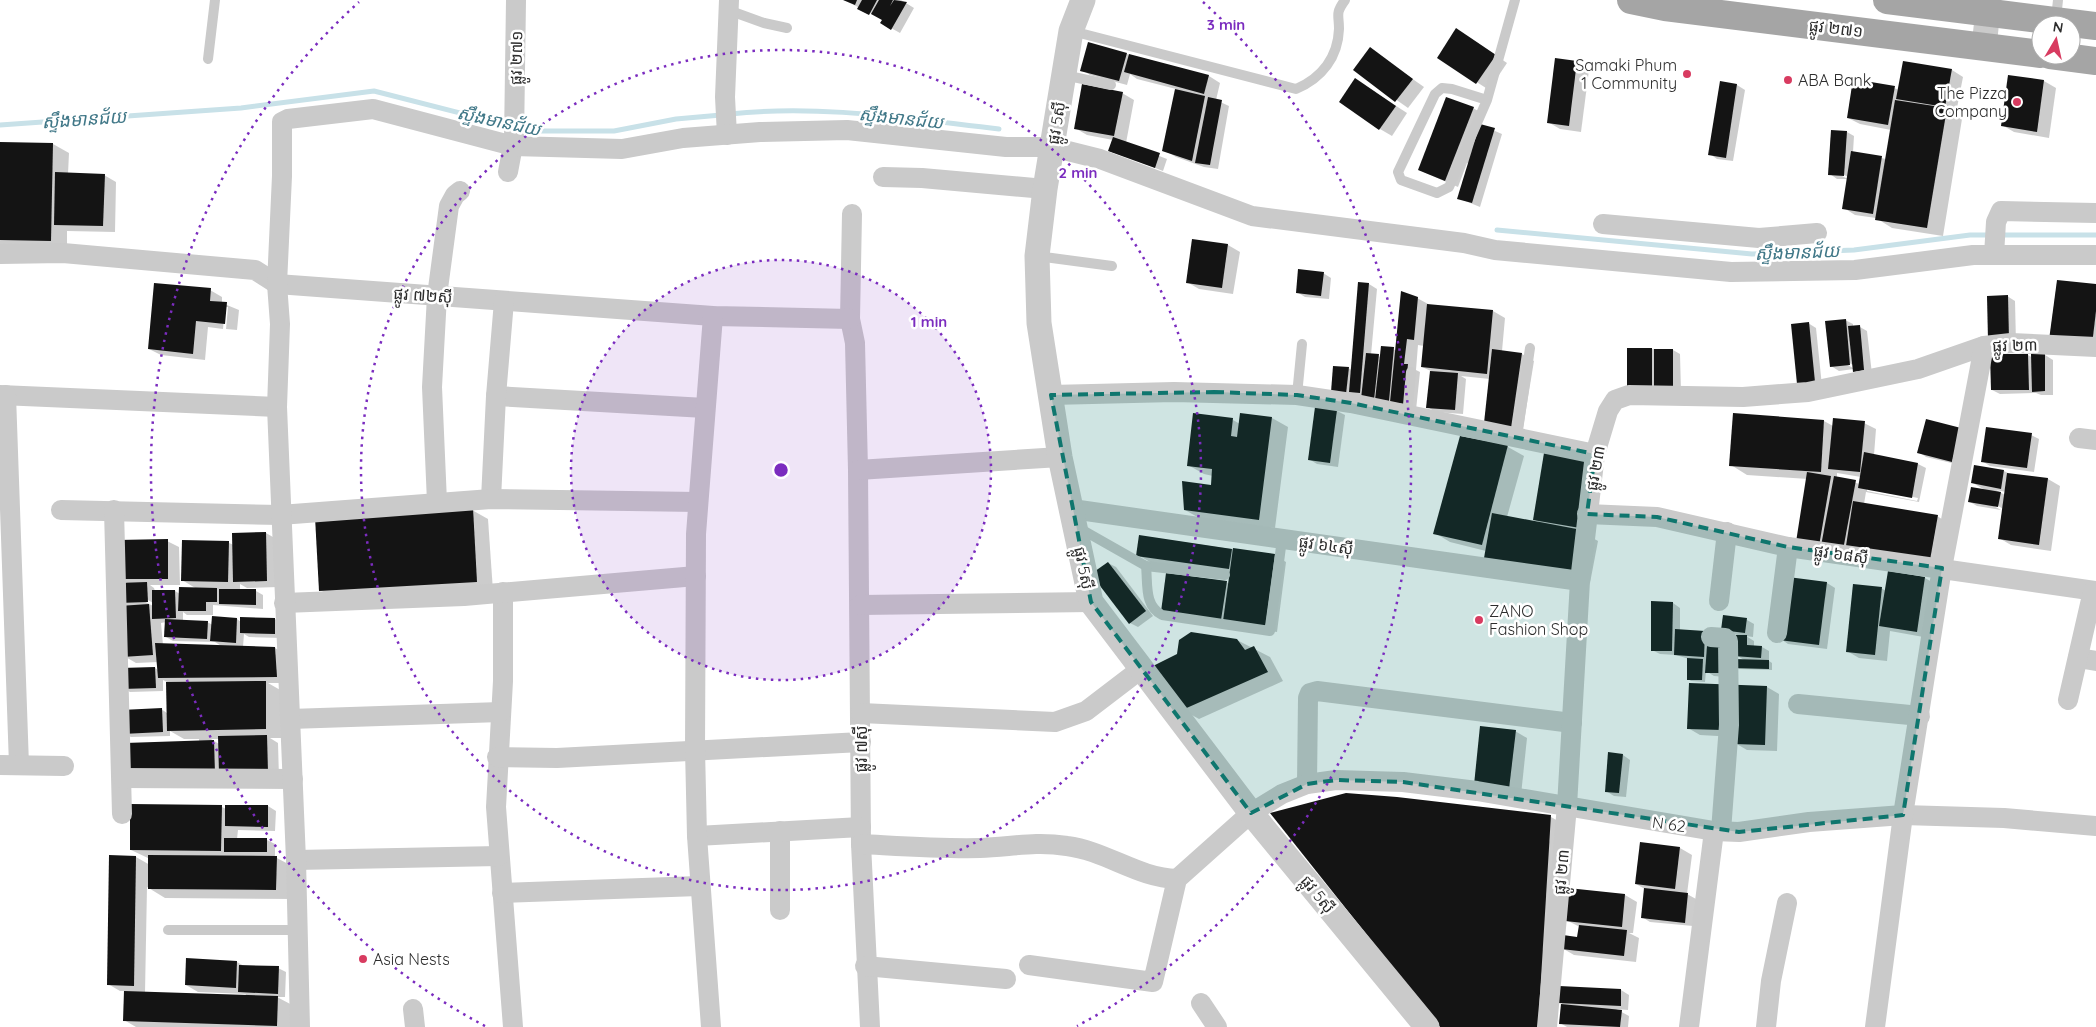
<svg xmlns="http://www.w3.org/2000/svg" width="2096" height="1027" font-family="Quicksand,'Noto Sans Khmer',sans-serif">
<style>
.shadow{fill:#0003;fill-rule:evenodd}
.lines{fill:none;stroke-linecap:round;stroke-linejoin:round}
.stream{stroke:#c8e1e8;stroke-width:5}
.building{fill:#141414}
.service{stroke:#cacaca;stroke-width:10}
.minor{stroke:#cacaca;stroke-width:20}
.tertiary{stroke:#cacaca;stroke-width:25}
.primary{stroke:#a5a5a5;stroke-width:28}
.marked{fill:#0f766e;fill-opacity:0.2;stroke:#0f766e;stroke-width:4;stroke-dasharray:10 6;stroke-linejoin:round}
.ring{fill:none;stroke:#7b2cbf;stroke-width:2.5;stroke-dasharray:2.5 5}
.poi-dot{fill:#d83b60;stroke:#fff;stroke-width:2}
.labels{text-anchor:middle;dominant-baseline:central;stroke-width:5;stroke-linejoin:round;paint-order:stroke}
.street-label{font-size:16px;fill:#2d2d2d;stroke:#fff}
.poi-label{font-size:16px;fill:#2d2d2d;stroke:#fff;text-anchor:start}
.water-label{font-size:18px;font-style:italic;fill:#417888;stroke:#fff}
.centre{fill:#7b2cbf;stroke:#fff;stroke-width:2.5}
.ring-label{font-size:15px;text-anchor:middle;font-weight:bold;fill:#7b2cbf;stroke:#fff;stroke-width:5;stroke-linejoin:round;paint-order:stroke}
</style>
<rect width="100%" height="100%" fill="#fff"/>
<g class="shadow">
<path d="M844,0H901L914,8L900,33L882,23L884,20Z"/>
<path d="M1469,37L1507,63L1489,90L1438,57Z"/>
<path d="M1370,49L1424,87L1408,108L1354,70Z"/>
<path d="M1127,54L1209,76L1220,83L1216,100L1229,106L1218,169L1204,167L1176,157L1164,150L1176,89L1137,79L1130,74L1127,85L1090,75L1082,70Z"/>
<path d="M1556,60L1577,63L1589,70L1581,132L1560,129L1548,122Z"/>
<path d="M1952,70L1963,77L1956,113L1951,112L1962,119L1943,236L1892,228L1876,218L1855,215L1844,208L1848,177L1839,172L1838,174L1848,179H1837L1830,174L1847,132L1854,136L1853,152L1886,159L1891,130L1860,124L1848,118L1894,88L1899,90Z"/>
<path d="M2009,76L2044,81L2056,88L2049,138L2014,132L2002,125Z"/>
<path d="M1356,80L1407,113L1392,136L1380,129Z"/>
<path d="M1721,83L1737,85L1745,90L1733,161L1717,159L1710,154Z"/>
<path d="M1122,93L1134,100L1126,143L1167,159L1163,171L1109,150L1113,140L1087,135L1075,128Z"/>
<path d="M1473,108L1485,115L1481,125L1502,134L1480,207L1458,198L1469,164L1467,163L1458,187L1419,170Z"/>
<path d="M0,143L53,144L69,153L68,174L104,175L116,182L115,232L67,231V250L0,244Z"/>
<path d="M1193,240L1228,245L1240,252L1233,294L1199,289L1187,282Z"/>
<path d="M1323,273L1331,278L1329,299L1305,297L1297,292Z"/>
<path d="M1359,284H1369L1377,289L1371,355L1381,357L1382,348L1396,350L1417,298L1430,305L1493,311L1505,318L1502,351L1522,354L1534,361L1522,434L1497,430L1490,379L1461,376L1466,379L1463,414L1435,412L1428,407L1431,371L1422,367L1424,346L1418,345L1416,370L1420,372L1416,410L1340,396L1348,368L1352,370Z"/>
<path d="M2096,285V350L2063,346Z"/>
<path d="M210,290L222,297V303L239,310L237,330L226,329L228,307H225L223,329L208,327L205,360L161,355L149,349Z"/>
<path d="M2007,296L2015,301L2016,343L1997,344Z"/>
<path d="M1845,320L1853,324V327H1860L1867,331L1872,374L1862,375L1854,369L1839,371L1831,366ZM1846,361L1853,365V368L1844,363Z"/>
<path d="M1808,323L1816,328L1822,386L1806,388Z"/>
<path d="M1652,349L1673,350L1680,354L1681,391L1636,390ZM1662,386H1680V388Z"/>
<path d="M2028,355L2033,358L2045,355L2053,360V395H2041L2036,393L2000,394L1992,390Z"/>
<path d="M1316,408L1337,411L1345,415L1338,467L1317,464L1309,459Z"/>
<path d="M1272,418L1288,427L1275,528L1201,519L1185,510L1212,486L1213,476L1204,474L1188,465L1233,420L1240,424Z"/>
<path d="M1824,421L1833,426L1864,423L1876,429L1874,455L1918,464L1926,468L1919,502L1866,492L1864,504L1937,516L1945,521L1938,563L1810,548L1808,479L1747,475L1731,465ZM1837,473L1861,477L1860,484L1837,478ZM1867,488L1918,498L1917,501L1867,491Z"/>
<path d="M1926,421L1960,465L1926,457L1919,452Z"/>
<path d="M2031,435L2039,439L2034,472L1990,466L1982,461Z"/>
<path d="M1461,437L1508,447L1524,456L1507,517L1540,523L1534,519L1545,454L1584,533L1598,541L1590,583L1486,551L1450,542L1435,533Z"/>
<path d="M1975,466L2004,471L2010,474L2048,479L2060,486L2051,551L2011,545L1999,538L2003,509L1994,503L1992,505L2001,510L1977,506L1970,502L1985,490L1973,483ZM1996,490L2006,492L2005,495Z"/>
<path d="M472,510L488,519L493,591L336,599L320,590Z"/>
<path d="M266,533L278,540L279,587L247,588L240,584V590L256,591L263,595V609L213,605V615H187L183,612V621L207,622L213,625L237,619L241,622L275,619L283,624L282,638L249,637L244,634L243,647L275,648L287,655L289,683H268L282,691V738H270L278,743L279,778L139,780L199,742V739H184L170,731V736L131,737L123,733L161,709L167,713V682L163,680V691L130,692L122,688L155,668L158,670V662L136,663L124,656L120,603L129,584L120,579L167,541L179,547L180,585H150L154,588L155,591H175L180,594L197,589L182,580L229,543L234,545ZM143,597L153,603V606L142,600ZM166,622V637L173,641L215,642L223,647L163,645L161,623ZM211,739H219V744Z"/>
<path d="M1140,536L1274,555L1286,562L1277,632L1174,618L1226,582L1229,584L1230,574L1150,562L1138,555ZM1235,621L1272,626L1271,628Z"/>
<path d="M1108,563L1116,567L1153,616L1138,627L1130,623Z"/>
<path d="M1789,578L1827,583L1835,588L1827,649L1788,644L1781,639Z"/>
<path d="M1925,578L1937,585L1929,638L1890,631L1887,661L1859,658L1847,651L1881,588L1886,591Z"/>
<path d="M1673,603L1680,608V631L1705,632L1726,677L1714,676L1706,671L1705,682L1691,681L1688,679L1689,659L1676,655L1660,654L1652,650Z"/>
<path d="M1747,620L1754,624L1753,637L1746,636L1754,641V646L1762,647L1769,651V661L1772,663V670L1738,669L1744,660L1736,655L1737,635L1723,629Z"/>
<path d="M1237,640L1270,657L1283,681L1199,719L1183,710Z"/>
<path d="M1767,687L1779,694L1777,751L1747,750L1735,743V737L1700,735L1688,728Z"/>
<path d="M1515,731L1527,738L1521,795L1487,791Z"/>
<path d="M1623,755L1630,760L1626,797L1614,796L1606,791Z"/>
<path d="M268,806L276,811L275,831L238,830L237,839L267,840L275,844V857L292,866V899L165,898L147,887L145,993L245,996L246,994L198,992L186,985L237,962L244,966L278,968L286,972L285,997H277L294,1006L293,1027H136L124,1020L125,991H120L108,984L136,857L150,865V859L131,850L222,807L226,809Z"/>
<path d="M1551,817L1567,826L1554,1027H1442Z"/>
<path d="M1680,848L1692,855L1687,894L1696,899L1693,926L1650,922L1642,917L1645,889L1636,884Z"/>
<path d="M1569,889L1625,895L1637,902L1633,933H1629L1639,938L1636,962L1574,955L1562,948L1578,938L1580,927L1566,920Z"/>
<path d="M1561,987L1621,990L1629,995L1628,1010L1616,1009L1629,1016L1628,1027H1567L1560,1023L1562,1003L1560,1002Z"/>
</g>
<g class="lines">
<g class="stream">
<path d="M730,114C820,104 910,119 999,129"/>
<path d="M0,125L241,108L374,91L511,126"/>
<path d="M519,128L530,131H614L676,119L721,115"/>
<path d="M1497,230L1752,254L1854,250L1970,235H1990"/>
<path d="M1998,235H2096"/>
</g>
</g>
<g class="building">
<path d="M843,0H857L855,5Z"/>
<path d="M862,0H877L869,15L857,9Z"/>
<path d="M879,0H893L890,6L894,0L907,2L891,30L880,23L882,20L871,14Z"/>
<path d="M1456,28L1496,55L1476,84L1437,58Z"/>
<path d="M1088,42L1127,53L1119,81L1080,71Z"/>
<path d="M1370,47L1413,79L1395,102L1353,70Z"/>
<path d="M1129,54L1209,75L1204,94L1124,72Z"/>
<path d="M1555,58L1577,61L1569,126L1547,123Z"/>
<path d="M1903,61L1952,69L1945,107L1896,99Z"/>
<path d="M2008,75L2044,80L2037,132L2001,126Z"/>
<path d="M1355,78L1396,106L1379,130L1339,102Z"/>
<path d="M1853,79L1895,86L1888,125L1847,118Z"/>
<path d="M1720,81L1737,84L1726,158L1708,155Z"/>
<path d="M1082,84L1123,92L1114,136L1074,129Z"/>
<path d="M1175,89L1205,96L1192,161L1162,151Z"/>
<path d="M1208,97L1222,100L1210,165L1195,163Z"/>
<path d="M1446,97L1474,107L1445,181L1418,170Z"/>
<path d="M1895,100L1947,108L1927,228L1875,220Z"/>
<path d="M1480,124L1495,128L1472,203L1457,199Z"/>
<path d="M1831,130L1847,131L1844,176L1828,175Z"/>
<path d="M1113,137L1160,153L1155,168L1108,151Z"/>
<path d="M0,142L53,143L51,241L0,240Z"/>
<path d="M1851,151L1882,156L1873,214L1842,209Z"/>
<path d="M55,172L105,174L103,226L54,225Z"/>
<path d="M1192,239L1228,244L1222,288L1186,283Z"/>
<path d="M1298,269L1324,272L1321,296L1296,293Z"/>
<path d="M2057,280L2096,284V311L2092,345L2049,340Z"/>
<path d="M1358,282L1369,283L1360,393L1349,392Z"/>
<path d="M154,283L211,288L210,301L227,302L225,324L196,321L193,354L148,349Z"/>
<path d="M1401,291L1418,297L1414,340L1407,339L1404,364H1408L1404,404L1390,402Z"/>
<path d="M2008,295L2009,339L1988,340L1987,296Z"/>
<path d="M1427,304L1493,310L1487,374L1421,367Z"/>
<path d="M1846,319L1850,365L1830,367L1825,321Z"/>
<path d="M1809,322L1815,382L1797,384L1791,324Z"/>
<path d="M1860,325L1864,370L1853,372L1848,326Z"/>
<path d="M1381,346L1394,347L1389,401L1375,400Z"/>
<rect x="1627" y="348" width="25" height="39"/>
<path d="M1492,349L1522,353L1511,428L1484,423Z"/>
<rect x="1654" y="349" width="19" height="38"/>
<path d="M1366,353L1379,354L1374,400L1361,399Z"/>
<path d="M1990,354H2028L2029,390H1991Z"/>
<path d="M2031,354H2045V391L2032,392Z"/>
<path d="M1333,366L1349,367L1346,394L1331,392Z"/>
<path d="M1430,371L1458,373L1455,410L1426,408Z"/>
<path d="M1315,407L1337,410L1330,463L1308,460Z"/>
<path d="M1193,413L1233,418L1231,436L1237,437L1240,413L1272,417L1259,520L1184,510L1182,481L1211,485L1212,469L1187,466Z"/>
<path d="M1733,413L1824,420L1821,472L1729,466Z"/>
<path d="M1833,418L1865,421L1860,472L1828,469Z"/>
<path d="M1926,419L1961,428L1952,462L1917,453Z"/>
<path d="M1986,427L2032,433L2027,468L1981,462Z"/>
<path d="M1460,436L1508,445L1482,545L1433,534Z"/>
<path d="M1864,452L1918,463L1912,498L1858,488Z"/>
<path d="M1544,453L1591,461L1580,528L1533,520Z"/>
<path d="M1974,465L2004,470L2001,489L1971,483Z"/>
<path d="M1807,472L1831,476L1819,546L1796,542Z"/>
<path d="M2007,473L2048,478L2039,545L1998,539Z"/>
<path d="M1834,476L1856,480L1843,550L1821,546Z"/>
<path d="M1971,487L2001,492L1998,507L1968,502Z"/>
<path d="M1853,501L1938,515L1930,560L1846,546Z"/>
<path d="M473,508L477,582L319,591L315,517Z"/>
<path d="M1492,513L1582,530L1574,575L1484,558Z"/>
<path d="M266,532L267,581L233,582L232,533Z"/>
<path d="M1139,535L1232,549L1229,569L1136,556Z"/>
<path d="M168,539V579H118V540Z"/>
<path d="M182,540L229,541L228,582L181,581Z"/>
<path d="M1233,548L1275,554L1265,626L1223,621Z"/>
<path d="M1108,562L1146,611L1129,624L1091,574Z"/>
<path d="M1888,571L1925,577L1917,632L1879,626Z"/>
<path d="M1166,573L1227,581L1221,620L1161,612Z"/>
<path d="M1788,577L1827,582L1819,645L1779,640Z"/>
<path d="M147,582L148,602L118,603V583Z"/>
<path d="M1853,584L1882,587L1875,655L1846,652Z"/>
<path d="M179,587L217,588V602H206V611H178Z"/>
<path d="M219,589H256V605L219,604Z"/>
<path d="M152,590H175L176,618L152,619Z"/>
<path d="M1651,601L1673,602L1672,651H1651Z"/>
<path d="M149,604L153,655L122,657L119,606Z"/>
<path d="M1723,615L1747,618L1745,633L1721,630Z"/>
<path d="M212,616L237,618L236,643L210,641Z"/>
<path d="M240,617L275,618V634L240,633Z"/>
<path d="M165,619L208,621L207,639L164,637Z"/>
<path d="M1675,629L1705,631L1704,657L1674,655Z"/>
<path d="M1191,632L1237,639L1245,650L1254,646L1268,672L1182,710L1151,667L1177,654L1179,640Z"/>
<path d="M1736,635H1747V645L1762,646L1761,658L1734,656Z"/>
<path d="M155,643L275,647L277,677L158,678Z"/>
<path d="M1707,646L1721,647L1719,673H1705Z"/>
<path d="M1687,658L1703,659L1702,680H1687Z"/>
<path d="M1733,659L1769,660V669L1733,668Z"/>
<path d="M155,667L156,688L121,689V668Z"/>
<path d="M266,681V729L167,731L166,682Z"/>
<path d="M1689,683L1767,686L1765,745L1734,744L1722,730L1687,729Z"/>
<path d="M162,708L163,732L122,734L121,710Z"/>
<path d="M1480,726L1516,730L1509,789L1474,785Z"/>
<path d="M267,735L268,772L219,773L218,736Z"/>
<path d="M214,740L215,774H125V743Z"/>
<path d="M1608,752L1623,754L1619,793L1605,792Z"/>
<path d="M1346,793L1397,797L1551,815L1538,1027H1440L1270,813Z"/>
<path d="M130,804L222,805L221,851L130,850Z"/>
<path d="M225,805H268V827L225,826Z"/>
<rect x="224" y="838" width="43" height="14"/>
<path d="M1640,842L1680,847L1675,889L1635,884Z"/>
<path d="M109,855L136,856L134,986L107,985Z"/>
<path d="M148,855L277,856L276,890L148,889Z"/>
<path d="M1568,888L1625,894L1622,927L1565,921Z"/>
<path d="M1644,888L1688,893L1685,923L1641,918Z"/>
<path d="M1579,925L1627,930L1624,956L1561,949L1563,935L1577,937Z"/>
<path d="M186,958L237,961L236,988L185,985Z"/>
<path d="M239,965L279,966L278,994L238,992Z"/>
<path d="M1559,986L1621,989V1006L1558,1003Z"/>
<path d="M124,991L278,996L277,1026L123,1021Z"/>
<path d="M1561,1004L1622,1010L1620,1027L1559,1024Z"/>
</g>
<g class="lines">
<g class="service">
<path d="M728,10L764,23L787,28"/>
<path d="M2056,19L2058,0"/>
<path d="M1072,31L1296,89C1322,78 1338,57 1339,29C1339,14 1335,14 1345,0"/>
<path d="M208,59L215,0"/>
<path d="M1064,75L1111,85"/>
<path d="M1487,100L1452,89L1442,88L1435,94L1398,172L1401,180L1437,193L1449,187L1487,100L1515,0"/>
<path d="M1037,256L1112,266"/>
<path d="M1297,395L1302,344"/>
<path d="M1407,416L1411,372"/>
<path d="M1517,437L1530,348"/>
<path d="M1079,528L1146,566L1225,575"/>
<path d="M1146,566C1148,585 1144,605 1162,615L1270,631L1282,539"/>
<path d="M168,930H298"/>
</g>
<g class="minor">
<path d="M727,135L725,97L729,0"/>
<path d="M508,172L514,140L516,0"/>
<path d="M883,177L922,178L1045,189"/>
<path d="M852,214L850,319L855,343L858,470L861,844L870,1027"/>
<path d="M1603,224L1759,238L1817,233"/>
<path d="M0,254L63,253L255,270L277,284L713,316L850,319"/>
<path d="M1994,255L1996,222L2001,211L2096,213"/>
<path d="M0,395L277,407"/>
<path d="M6,395L19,765"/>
<path d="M1051,395L1174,392L1297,395L1351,403L1595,454"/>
<path d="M496,396L705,408"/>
<path d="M2079,438L2096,440"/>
<path d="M858,470L1060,457"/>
<path d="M491,499L496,396L504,301"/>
<path d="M437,502L432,387L437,296L449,206L455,195L460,191"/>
<path d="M1072,509L1580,581"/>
<path d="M61,510L280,515L491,499L698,502"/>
<path d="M114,510L122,814"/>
<path d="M1587,514L1657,517L1788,547L2096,591"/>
<path d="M503,592V681L496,807L513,1027"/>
<path d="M1719,601L1727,532"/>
<path d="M284,603L464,596L696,576"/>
<path d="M860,605L1091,602"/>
<path d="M1777,633L1788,547"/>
<path d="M1711,637L1725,638L1728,641L1729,725L1721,831"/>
<path d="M2078,658L2096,661"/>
<path d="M2068,700L2093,591"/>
<path d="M1798,704L1920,716"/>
<path d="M861,713L1055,722L1086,711L1141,669"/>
<path d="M290,719L501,712"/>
<path d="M497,757L557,758L861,742"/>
<path d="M0,765L64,766"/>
<path d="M122,778L293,779"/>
<path d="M1307,784L1308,698L1310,693L1317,691L1572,723"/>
<path d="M780,831V910"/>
<path d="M697,836L861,827"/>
<path d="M861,844C900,846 940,849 980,848C1011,847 1034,841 1067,846C1106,851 1138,878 1177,879"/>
<path d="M296,860L499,856"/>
<path d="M502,893L699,886"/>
<path d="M1029,965L1153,982L1177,879L1251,813L1282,794L1307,784L1336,780L1403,782L1477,791L1714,831L1739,832L1809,822L1903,815L2004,818L2096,826"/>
<path d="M865,966L1006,979"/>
<path d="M1201,1003L1217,1027"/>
<path d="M413,1009L415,1027"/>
<path d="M300,1027L296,860L277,407L280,324L277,284L282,176V122L288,119L373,109L513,146L622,149L683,138L760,132L847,130L1006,147H1052L1100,159L1252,216L1464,243L1495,250L1731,272L1855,270L1973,255H2096"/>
<path d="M711,1027L697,836L695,749L696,534L713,316"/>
<path d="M1547,1027L1567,806L1580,581L1595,454L1608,411L1615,400L1629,395L1743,397L1808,392L1918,369L1984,346L2011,343L2096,347"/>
<path d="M1689,1027L1714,831"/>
<path d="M1766,1027L1771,981L1787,903"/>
<path d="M1875,1027L1903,815L1942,568L1984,346"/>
</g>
<g class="tertiary">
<path d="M1083,0L1071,31L1045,189L1037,256L1039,323L1060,457L1091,602L1251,813L1427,1027"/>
<path d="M1984,47L1989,0"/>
</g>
<g class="primary">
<path d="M1631,0L1665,7L2041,54"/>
<path d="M1887,0L2096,26"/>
<path d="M2050,55L2096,61"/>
</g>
</g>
<path class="marked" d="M1214,392L1297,395L1351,403L1595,454L1587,514L1657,517L1788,547L1942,568L1903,815L1739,832L1403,782L1336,780L1307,784L1251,813L1091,602L1051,395Z"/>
<circle cx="781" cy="470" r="210" fill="#7b2cbf" fill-opacity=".12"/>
<g class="ring">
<circle cx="781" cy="470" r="210"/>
<circle cx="781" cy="470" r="420"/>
<path d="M485 1026A630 630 0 0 1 359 2M1203 2A630 630 0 0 1 1077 1026"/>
</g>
<g class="poi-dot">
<circle cx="1687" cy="74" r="5"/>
<circle cx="1788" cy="80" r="5"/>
<circle cx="2017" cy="102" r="5"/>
<circle cx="1479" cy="620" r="5"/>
<circle cx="363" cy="959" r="5"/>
</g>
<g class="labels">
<g class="street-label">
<text transform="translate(1836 28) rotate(7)">ផ្លូវ ២៧១</text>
<text transform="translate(516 58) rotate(-89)">ផ្លូវ ២៧១</text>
<text transform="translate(1056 123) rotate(-81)">ផ្លូវ 5ស៊ី</text>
<text transform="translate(423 295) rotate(4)">ផ្លូវ ៧២ស៊ី</text>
<text transform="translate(2015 345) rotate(-1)">ផ្លូវ ២៣</text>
<text transform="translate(1595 468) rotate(-80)">ផ្លូវ ២៣</text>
<text transform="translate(1326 545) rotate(8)">ផ្លូវ ៦៤ស៊ី</text>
<text transform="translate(1841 554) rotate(8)">ផ្លូវ ៦៨ស៊ី</text>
<text transform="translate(1084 568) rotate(79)">ផ្លូវ 5ស៊ី</text>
<text transform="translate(861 749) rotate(-90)">ផ្លូវ ៧ស៊ី</text>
<text transform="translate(1669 824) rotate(8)">N 62</text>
<text transform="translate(1561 872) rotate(-85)">ផ្លូវ ២៣</text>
<text transform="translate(1318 894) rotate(51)">ផ្លូវ 5ស៊ី</text>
</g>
<g class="poi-label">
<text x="1677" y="65" text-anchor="end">Samaki Phum<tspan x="1677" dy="18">1 Community</tspan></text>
<text x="1798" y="80">ABA Bank</text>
<text x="2007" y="93" text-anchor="end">The Pizza<tspan x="2007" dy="18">Company</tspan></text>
<text x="1489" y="611">ZANO<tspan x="1489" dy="18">Fashion Shop</tspan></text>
<text x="373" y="959">Asia Nests</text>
</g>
<g class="water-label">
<text transform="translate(901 118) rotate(6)">ស្ទឹងមានជ័យ</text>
<text transform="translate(84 119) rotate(-4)">ស្ទឹងមានជ័យ</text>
<text transform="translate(499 121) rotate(12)">ស្ទឹងមានជ័យ</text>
<text transform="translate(1797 252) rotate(-2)">ស្ទឹងមានជ័យ</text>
</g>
</g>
<circle cx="781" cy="470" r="8" class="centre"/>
<g class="ring-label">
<text x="1226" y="30">3 min</text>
<text x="1078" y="178">2 min</text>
<text x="929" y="327">1 min</text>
</g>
<g transform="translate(2056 40) rotate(9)"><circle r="24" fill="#ffffff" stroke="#ababab"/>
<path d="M0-4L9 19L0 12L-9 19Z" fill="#d83b60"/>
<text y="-8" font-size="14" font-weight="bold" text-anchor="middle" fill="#2d2d2d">N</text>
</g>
</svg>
